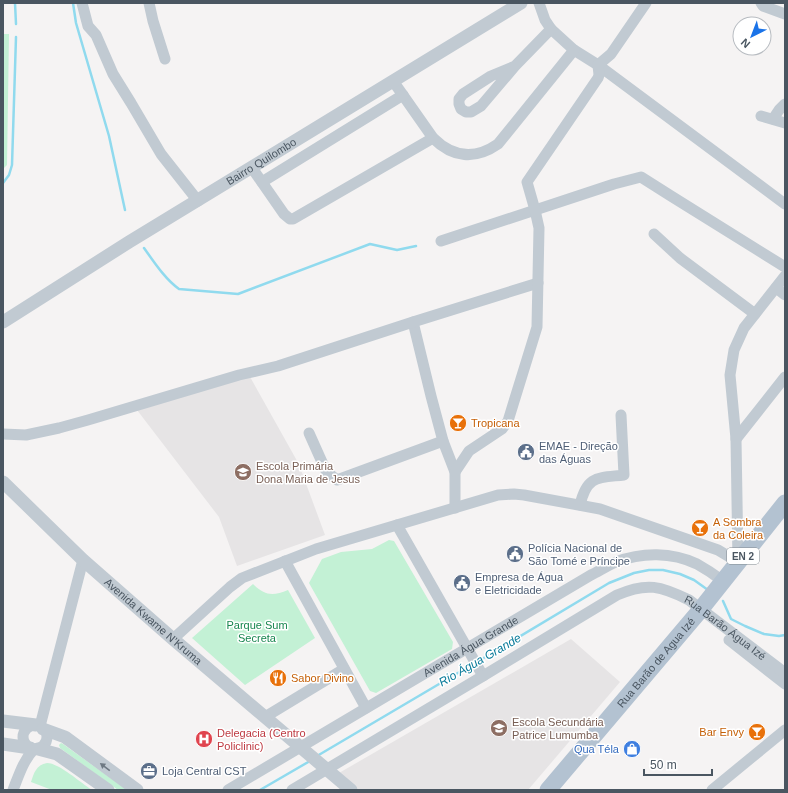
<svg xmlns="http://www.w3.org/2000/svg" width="788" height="793" font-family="Arial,sans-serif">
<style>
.education{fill:#e6e4e5}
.green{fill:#c3f1d5}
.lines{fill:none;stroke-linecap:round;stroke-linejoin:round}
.stream{stroke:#90daee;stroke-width:2.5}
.minor{stroke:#c1cad2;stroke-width:11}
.tertiary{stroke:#c1cad2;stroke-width:13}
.primary{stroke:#b3c2d1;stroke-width:17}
.oneway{fill:#6e7983}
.labels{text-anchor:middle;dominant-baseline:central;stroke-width:3;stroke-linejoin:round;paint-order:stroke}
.shield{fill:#fff;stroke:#808990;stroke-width:1}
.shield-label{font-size:10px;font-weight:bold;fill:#4a5661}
.street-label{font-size:11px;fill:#4a5661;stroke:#fff}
.food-label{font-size:11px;fill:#c56008;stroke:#fff;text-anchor:start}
.service-label{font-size:11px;fill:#4e5e75;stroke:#fff;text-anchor:start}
.education-label{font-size:11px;fill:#785e54;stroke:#fff;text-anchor:start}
.park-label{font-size:11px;fill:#17864f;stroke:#fff}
.health-label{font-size:11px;fill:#be3a42;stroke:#fff;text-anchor:start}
.shop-label{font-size:11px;fill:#366cbe;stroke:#fff;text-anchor:end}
.water-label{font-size:12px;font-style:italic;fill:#0c7c9b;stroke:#fff}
</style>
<rect width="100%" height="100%" fill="#f5f3f3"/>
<g class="education">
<path d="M249,375L296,459L301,470L325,535L237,566L219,517L137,410Z"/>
<path d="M571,639L620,682L528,790H358L339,773Z"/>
</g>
<g class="green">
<path d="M3,34H9L7,165L3,169Z"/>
<path d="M389,540L394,541L453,642L452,649L376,693L370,691L309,583L322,559L341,552L372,549Z"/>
<path d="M253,584C265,596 273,596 288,590L315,638L245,685L192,638Z"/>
<path d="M61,743L63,744L127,790H118L60,748L59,745Z"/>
<path d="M47,763C59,763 81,783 92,790H52L31,782C34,773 36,765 47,763Z"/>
</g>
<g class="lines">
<g class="stream">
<path d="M15,3L16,24"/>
<path d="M73,3L76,23L109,136L125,210"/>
<path d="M3,183L9,175L12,165L16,37"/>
<path d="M144,248C154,262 165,279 179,289L238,294L370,244L397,250L416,246"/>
<path d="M723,601L731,619L745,626L764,634L779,636L785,635"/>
<path d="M477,662L609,583L634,573L649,570H663L680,574L694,580L708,590"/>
<path d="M317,756L473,664"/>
<path d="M260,790L310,761"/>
</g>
<g class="minor">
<path d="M82,3L88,26L96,35L113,74L131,103L161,154L198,201"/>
<path d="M149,3L153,21L165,59"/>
<path d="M539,3L545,20L551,29L574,50L598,65L785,204"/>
<path d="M761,3L763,6L785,14"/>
<path d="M515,66L481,106L471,112H466L461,109L459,104V99L463,94L491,76L515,66L551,29"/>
<path d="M393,81L433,138C453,158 475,160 498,144L574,50"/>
<path d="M761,116L785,123"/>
<path d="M773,119L779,110L785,104"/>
<path d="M252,168L284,214L290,219H293L433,138"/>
<path d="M262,182L403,95"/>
<path d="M654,234L680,258L755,314"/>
<path d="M441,241L614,184L641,177L671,196L785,267"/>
<path d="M776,288L785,295"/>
<path d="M413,322L431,396L443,441L455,472V508"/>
<path d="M309,433L326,471L337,480L443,441"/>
<path d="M3,434L26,435L59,428L88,420L239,375L278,366L413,322L538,283"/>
<path d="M736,439L785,377"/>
<path d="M455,472L469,451L502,429L508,421L537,327L539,228L535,210L527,182L598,78L599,75L598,65L611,54L646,3"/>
<path d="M580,505C587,475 598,478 624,475L621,415"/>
<path d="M397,525L483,676"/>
<path d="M285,561L366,708"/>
<path d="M738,562L736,439L730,375L734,350L744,328L785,276"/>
<path d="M173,639L230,587L242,578L316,549L498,495L514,494L524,495L600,509L718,550L738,562"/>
<path d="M729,640L785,684"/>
<path d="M265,717L344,669"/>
<circle cx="35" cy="737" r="12"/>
<path d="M40,726L83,560"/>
<path d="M13,790C19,775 23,761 34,749"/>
<path id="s1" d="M228,790L591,575C599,571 607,566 616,562C642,552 672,552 697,564C706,569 715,575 723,581"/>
<path id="s2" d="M292,790L483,676L617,595C647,582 661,586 689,600L785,673"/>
<path d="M712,790L785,730"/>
</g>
<g class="tertiary">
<path id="s3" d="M3,322L129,242L521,3"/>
<path id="s4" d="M3,482L83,560L173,639L351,790"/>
<path d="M3,721L36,725"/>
<path d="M43,729L65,737L137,790"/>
<path d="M3,744L30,748"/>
<path d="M38,749L57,754L108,790"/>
</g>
<path class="primary" id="s5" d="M548,790L697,614L785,503"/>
</g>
<defs><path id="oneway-solid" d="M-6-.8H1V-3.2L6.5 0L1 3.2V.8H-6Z"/></defs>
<use class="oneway" href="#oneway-solid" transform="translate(105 767) rotate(-143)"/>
<defs>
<symbol id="bar-disc" viewBox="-11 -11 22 22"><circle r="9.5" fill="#e8710a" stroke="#fff"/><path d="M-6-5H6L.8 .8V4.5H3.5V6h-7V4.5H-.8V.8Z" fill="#fff"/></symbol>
<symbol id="civic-disc" viewBox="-11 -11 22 22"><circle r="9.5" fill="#5c6f8a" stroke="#fff"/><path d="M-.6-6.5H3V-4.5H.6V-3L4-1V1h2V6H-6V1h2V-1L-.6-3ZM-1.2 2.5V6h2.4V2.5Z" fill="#fff"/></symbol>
<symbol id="school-disc" viewBox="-11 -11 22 22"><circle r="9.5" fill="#8d6e63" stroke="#fff"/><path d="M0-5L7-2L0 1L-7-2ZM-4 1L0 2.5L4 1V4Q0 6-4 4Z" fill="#fff"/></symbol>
<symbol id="restaurant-disc" viewBox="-11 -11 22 22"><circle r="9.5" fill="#e8710a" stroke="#fff"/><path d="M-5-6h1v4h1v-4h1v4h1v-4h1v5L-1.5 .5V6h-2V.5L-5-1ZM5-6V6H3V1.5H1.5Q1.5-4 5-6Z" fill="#fff"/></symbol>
<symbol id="hospital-disc" viewBox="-11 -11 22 22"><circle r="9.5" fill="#e0444e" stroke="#fff"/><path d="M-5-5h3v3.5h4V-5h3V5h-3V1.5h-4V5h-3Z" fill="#fff"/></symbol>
<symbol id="shop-disc" viewBox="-11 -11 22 22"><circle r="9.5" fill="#3f7fe0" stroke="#fff"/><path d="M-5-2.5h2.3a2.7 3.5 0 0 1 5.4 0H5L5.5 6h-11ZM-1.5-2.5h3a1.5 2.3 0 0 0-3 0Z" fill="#fff"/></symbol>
<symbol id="office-disc" viewBox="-11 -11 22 22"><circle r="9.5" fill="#5c6f8a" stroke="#fff"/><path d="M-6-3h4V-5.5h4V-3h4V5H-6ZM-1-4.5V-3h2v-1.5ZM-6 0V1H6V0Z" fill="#fff"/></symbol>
</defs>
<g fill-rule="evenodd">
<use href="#bar-disc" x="448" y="413" width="20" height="20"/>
<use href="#civic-disc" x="516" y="442" width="20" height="20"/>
<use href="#school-disc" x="233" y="462" width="20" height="20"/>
<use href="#bar-disc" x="690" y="518" width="20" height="20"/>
<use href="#civic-disc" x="505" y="544" width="20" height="20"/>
<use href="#civic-disc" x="452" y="573" width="20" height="20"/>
<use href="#restaurant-disc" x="268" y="668" width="20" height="20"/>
<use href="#school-disc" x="489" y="718" width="20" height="20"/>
<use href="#bar-disc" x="747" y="722" width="20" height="20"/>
<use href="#hospital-disc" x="194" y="729" width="20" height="20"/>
<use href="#shop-disc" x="622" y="739" width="20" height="20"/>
<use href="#office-disc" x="139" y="761" width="20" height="20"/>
</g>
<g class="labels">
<rect class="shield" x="727" y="548" width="32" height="16" rx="3"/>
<g class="shield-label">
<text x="743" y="556">EN 2</text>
</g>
<g class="street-label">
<text stroke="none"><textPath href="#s3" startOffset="304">Bairro Quilombo</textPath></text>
<text stroke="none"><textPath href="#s4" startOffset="205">Avenida Kwame N’Kruma</textPath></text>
<text stroke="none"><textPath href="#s2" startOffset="500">Rua Barão Água Izé</textPath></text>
<text stroke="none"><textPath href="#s1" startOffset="282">Avenida Água Grande</textPath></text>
<text stroke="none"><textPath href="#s5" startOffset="167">Rua Barão de Agua Izé</textPath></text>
</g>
<g class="food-label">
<text x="471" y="423">Tropicana</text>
<text x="713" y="522">A Sombra<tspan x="713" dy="13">da Coleira</tspan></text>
<text x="291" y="678">Sabor Divino</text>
<text x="744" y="732" text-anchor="end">Bar Envy</text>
</g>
<g class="service-label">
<text x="539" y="446">EMAE - Direção<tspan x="539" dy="13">das Águas</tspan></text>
<text x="528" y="548">Polícia Nacional de<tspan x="528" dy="13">São Tomé e Príncipe</tspan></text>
<text x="475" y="577">Empresa de Água<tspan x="475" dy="13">e Eletricidade</tspan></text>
<text x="162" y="771">Loja Central CST</text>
</g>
<g class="education-label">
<text x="256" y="466">Escola Primária<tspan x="256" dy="13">Dona Maria de Jesus</tspan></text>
<text x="512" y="722">Escola Secundária<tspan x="512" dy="13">Patrice Lumumba</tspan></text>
</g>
<g class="park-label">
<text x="257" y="625">Parque Sum<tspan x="257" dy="13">Secreta</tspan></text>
</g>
<g class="health-label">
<text x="217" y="733">Delegacia (Centro<tspan x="217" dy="13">Policlinic)</tspan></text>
</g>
<g class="shop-label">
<text x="619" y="749">Qua Téla</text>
</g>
<g class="water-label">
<text transform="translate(480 660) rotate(-30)">Rio Água Grande</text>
</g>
</g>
<rect width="788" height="793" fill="none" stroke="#4a5661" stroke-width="8"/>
<g transform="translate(752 36) rotate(222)"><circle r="19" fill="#ffffff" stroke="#b7bbc0"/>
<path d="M0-3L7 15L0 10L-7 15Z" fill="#1a73e8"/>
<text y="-6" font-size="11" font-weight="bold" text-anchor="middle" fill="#4a5661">N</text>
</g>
<path d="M644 769v6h68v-6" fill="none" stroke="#4a5661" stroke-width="2"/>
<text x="650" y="769" font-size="12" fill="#4a5661" stroke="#ffffff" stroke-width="3" paint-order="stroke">50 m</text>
</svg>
